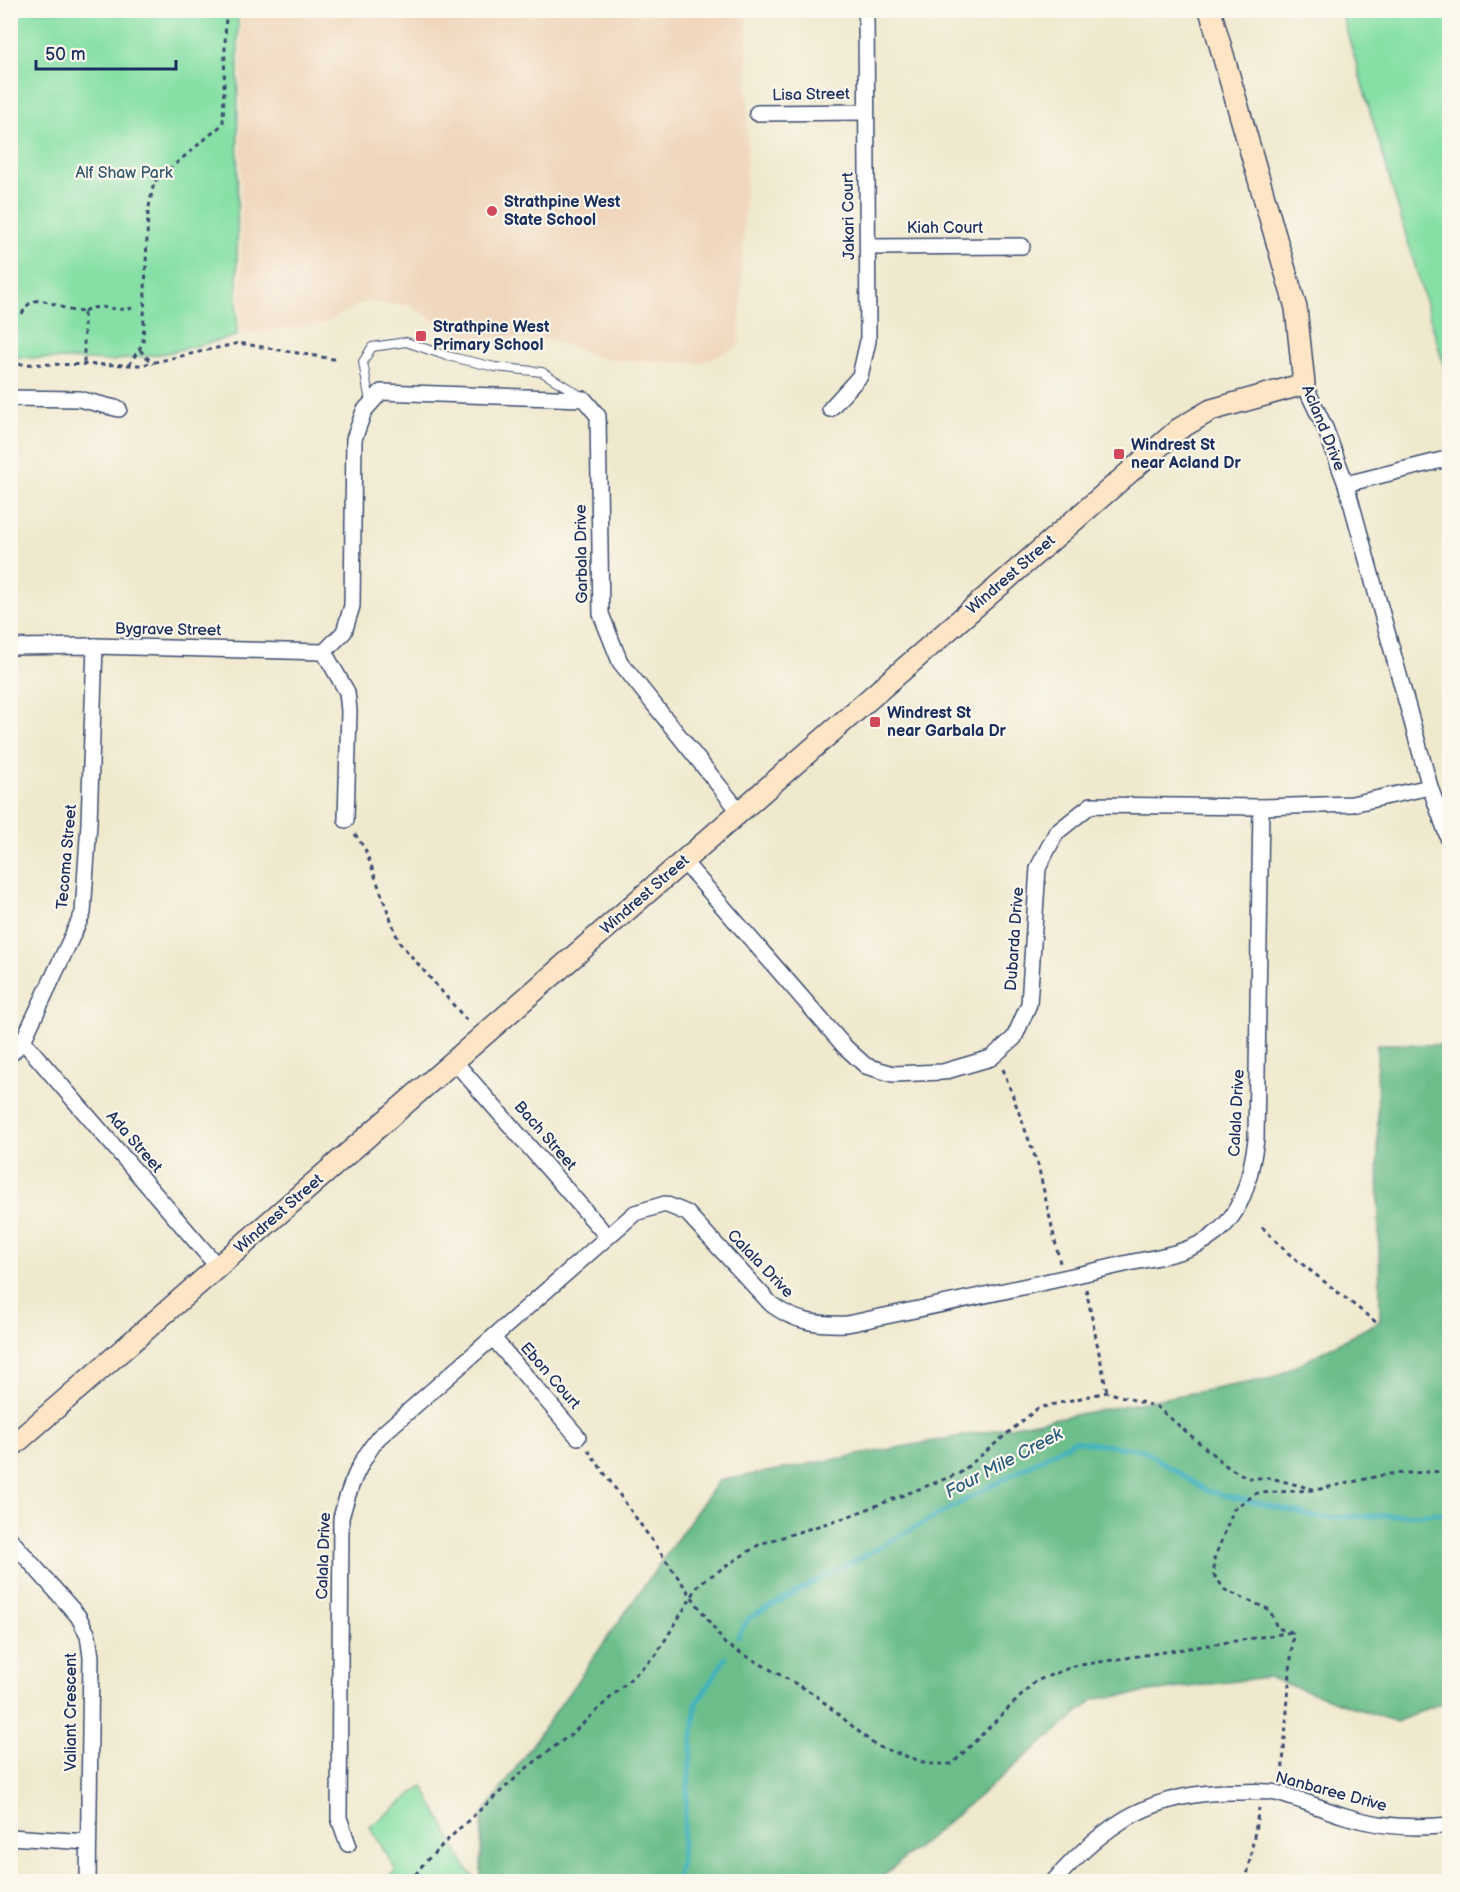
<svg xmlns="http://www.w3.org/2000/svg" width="1460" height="1892" font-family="'Balsamiq Sans',sans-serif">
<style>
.built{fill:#f0d6bc}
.green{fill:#86e0a6;stroke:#508882;stroke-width:1.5}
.forest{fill:#6cbe8b;stroke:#447674;stroke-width:1.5}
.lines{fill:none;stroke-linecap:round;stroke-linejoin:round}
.stream{stroke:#43b2bd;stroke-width:5}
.lane-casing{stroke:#3b4b6f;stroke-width:10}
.street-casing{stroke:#3b4b6f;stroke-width:18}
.secondary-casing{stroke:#3b4b6f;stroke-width:24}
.path{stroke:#3b4b6f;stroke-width:3;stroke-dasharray:4.5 4.5;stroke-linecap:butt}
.lane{stroke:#fff;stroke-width:8}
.street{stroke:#fff;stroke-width:15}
.secondary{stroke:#fde5c5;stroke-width:21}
.poi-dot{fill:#d1495b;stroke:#fbf7ec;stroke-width:2}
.labels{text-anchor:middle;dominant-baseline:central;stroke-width:4.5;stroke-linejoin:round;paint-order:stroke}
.street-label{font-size:16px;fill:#1b2f5e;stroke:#fbf7ec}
.park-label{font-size:16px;fill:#365b70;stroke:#fbf7ec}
.poi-label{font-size:16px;font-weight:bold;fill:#1b2f5e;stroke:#fbf7ec;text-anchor:start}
.water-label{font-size:18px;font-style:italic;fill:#295d7f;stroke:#fbf7ec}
</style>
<rect width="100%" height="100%" fill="#fbf7ec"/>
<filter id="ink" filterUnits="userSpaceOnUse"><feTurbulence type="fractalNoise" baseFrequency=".0167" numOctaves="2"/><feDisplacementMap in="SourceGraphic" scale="12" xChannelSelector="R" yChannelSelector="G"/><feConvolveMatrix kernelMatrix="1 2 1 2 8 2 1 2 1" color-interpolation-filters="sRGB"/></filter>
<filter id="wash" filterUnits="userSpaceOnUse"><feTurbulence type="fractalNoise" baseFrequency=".008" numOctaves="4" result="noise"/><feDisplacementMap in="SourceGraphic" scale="24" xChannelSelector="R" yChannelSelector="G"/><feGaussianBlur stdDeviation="1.35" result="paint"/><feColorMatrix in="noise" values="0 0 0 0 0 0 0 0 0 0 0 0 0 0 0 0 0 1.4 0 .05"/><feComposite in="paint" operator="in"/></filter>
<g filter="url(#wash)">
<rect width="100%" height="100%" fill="#efe9ce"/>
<path class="built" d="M241,11H747L748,118L739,347L699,363L605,359L550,340L460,337L409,305L361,303L326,323L241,335Z"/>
<g class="green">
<path d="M10,11H238L237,336L167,353L111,361L11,357Z"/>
<path d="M1341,11H1449V383Z"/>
<path d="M423,1786L467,1869L477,1881H383L396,1870L370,1827Z"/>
</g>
<path class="forest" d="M1377,1044L1449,1045V1700L1396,1722L1267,1677L1095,1699L877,1881L484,1882L481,1878L482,1816L718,1481L1273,1378L1380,1321Z"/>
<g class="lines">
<g class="stream">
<path d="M738,1636L749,1618L1074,1441L1143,1450L1207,1491L1321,1518L1450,1513"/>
<path d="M676,1882L680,1865L696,1705L725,1658"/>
</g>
</g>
</g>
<g filter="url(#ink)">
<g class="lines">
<defs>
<path id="lane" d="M370,402L363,362L372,347L406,342L447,356L495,367L542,372L581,396"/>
<g id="street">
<path d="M757,113L866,112"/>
<path d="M868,247L1022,246"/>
<path d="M1304,384L1325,428L1346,484L1430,787L1450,843"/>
<path d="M10,398L79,399L119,409"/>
<path d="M830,409L860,376L868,341L866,10"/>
<path d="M1346,484L1450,458"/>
<path d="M10,647L95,646L324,652"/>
<path d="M324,652L344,632L352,606L354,439L364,411L381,392L584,399L598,416L601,614L620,662L740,812"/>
<path d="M324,652L347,692L349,711L346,820"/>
<path d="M684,862L845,1047L866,1066L893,1074L943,1072L991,1058L1014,1038L1029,1004L1038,868L1056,833L1091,805L1261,807L1352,804L1430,787"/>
<path d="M23,1041L218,1267"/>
<path d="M10,1055L23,1041L83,913L89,823L95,646"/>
<path d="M454,1061L607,1236"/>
<path d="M494,1339L578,1437"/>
<path d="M10,1539L78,1616L88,1635L91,1657L88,1882"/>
<path d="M10,1837L88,1842"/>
<path d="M348,1844L339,1818L341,1518C349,1487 359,1462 379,1437L635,1213L665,1204L687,1213L771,1304C794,1322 818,1325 847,1324C937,1305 1027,1287 1116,1266C1148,1258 1189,1255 1215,1234C1244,1212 1251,1173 1256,1140L1261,807"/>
<path d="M1053,1882C1106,1822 1153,1792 1235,1792C1248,1792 1263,1790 1276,1793C1300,1799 1322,1809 1345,1816C1379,1827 1414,1829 1450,1825"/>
</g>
<path id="secondary" d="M10,1448L1179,429L1211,410L1304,384L1296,308L1210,10"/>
</defs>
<use href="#lane" class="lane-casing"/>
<use href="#street" class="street-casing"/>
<use href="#secondary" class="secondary-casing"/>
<g class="path">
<path d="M84,311C102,302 115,313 132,308"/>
<path d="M22,314C36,283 63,316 84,311V364"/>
<path d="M140,350L153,364"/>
<path d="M10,364L142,365L239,343L339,360"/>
<path d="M129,365L143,343L148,212L154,182L223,124L226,10"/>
<path d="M355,834L365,849L399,942L469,1023"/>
<path d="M1003,1069L1038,1165L1060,1263"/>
<path d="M1262,1227L1288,1253L1377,1323"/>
<path d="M1086,1289L1107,1392"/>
<path d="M588,1450L725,1644L814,1694L876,1746L929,1764H952L1036,1681L1074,1666L1293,1632"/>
<path d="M1292,1632L1277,1628L1270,1610L1225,1590L1214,1575V1559L1234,1509L1245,1501L1257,1493L1314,1490"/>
<path d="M1282,1777L1293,1632"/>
<path d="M410,1882L424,1863L460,1828L528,1767L575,1731L656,1655L700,1583L760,1544L847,1517L960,1473L1038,1408L1107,1392L1157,1407L1229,1468L1249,1478H1271L1316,1490L1388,1474L1450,1471"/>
<path d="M1246,1882L1259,1808"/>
</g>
<use href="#lane" class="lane"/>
<use href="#street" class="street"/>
<use href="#secondary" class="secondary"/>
</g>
</g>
<g class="poi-dot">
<circle cx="492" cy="211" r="6"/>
<rect x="415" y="330" width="12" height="12" rx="3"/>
<rect x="1113" y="448" width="12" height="12" rx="3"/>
<rect x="869" y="716" width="12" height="12" rx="3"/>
</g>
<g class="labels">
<g class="street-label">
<text transform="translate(811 95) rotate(-1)">Lisa Street</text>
<text transform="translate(849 216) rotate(-91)">Jakari Court</text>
<text x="945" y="228">Kiah Court</text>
<text transform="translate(1323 428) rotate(68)">Acland Drive</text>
<text transform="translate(582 554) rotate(-91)">Garbala Drive</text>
<text transform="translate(1011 575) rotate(-41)">Windrest Street</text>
<text transform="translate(168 630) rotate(1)">Bygrave Street</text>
<text transform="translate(67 857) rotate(-85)">Tecoma Street</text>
<text transform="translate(645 895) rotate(-41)">Windrest Street</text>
<text transform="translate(1015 939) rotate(-86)">Dubarda Drive</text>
<text transform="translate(1237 1113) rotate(-87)">Calala Drive</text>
<text transform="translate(545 1136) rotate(49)">Bach Street</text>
<text transform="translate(134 1142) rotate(49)">Ada Street</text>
<text transform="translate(279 1214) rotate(-41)">Windrest Street</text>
<text transform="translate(760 1264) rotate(46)">Calala Drive</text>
<text transform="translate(550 1376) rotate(49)">Ebon Court</text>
<text transform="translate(324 1556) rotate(-88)">Calala Drive</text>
<text transform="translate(71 1712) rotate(-90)">Valiant Crescent</text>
<text transform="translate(1331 1792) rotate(15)">Nanbaree Drive</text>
</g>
<g class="park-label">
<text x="124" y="173">Alf Shaw Park</text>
</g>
<g class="poi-label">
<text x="504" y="202">Strathpine West<tspan x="504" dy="18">State School</tspan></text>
<text x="433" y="327">Strathpine West<tspan x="433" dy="18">Primary School</tspan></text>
<text x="1131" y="445">Windrest St<tspan x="1131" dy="18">near Acland Dr</tspan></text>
<text x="887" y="713">Windrest St<tspan x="887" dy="18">near Garbala Dr</tspan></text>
</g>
<g class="water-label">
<text transform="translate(1004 1463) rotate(-28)">Four Mile Creek</text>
</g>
</g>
<rect width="1460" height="1892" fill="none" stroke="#fbf7ec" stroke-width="36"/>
<path d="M36 60v9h140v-9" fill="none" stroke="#1b2f5e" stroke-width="3"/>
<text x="45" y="60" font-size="18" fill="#1b2f5e" stroke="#fbf7ec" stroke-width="4.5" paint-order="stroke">50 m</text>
</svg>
